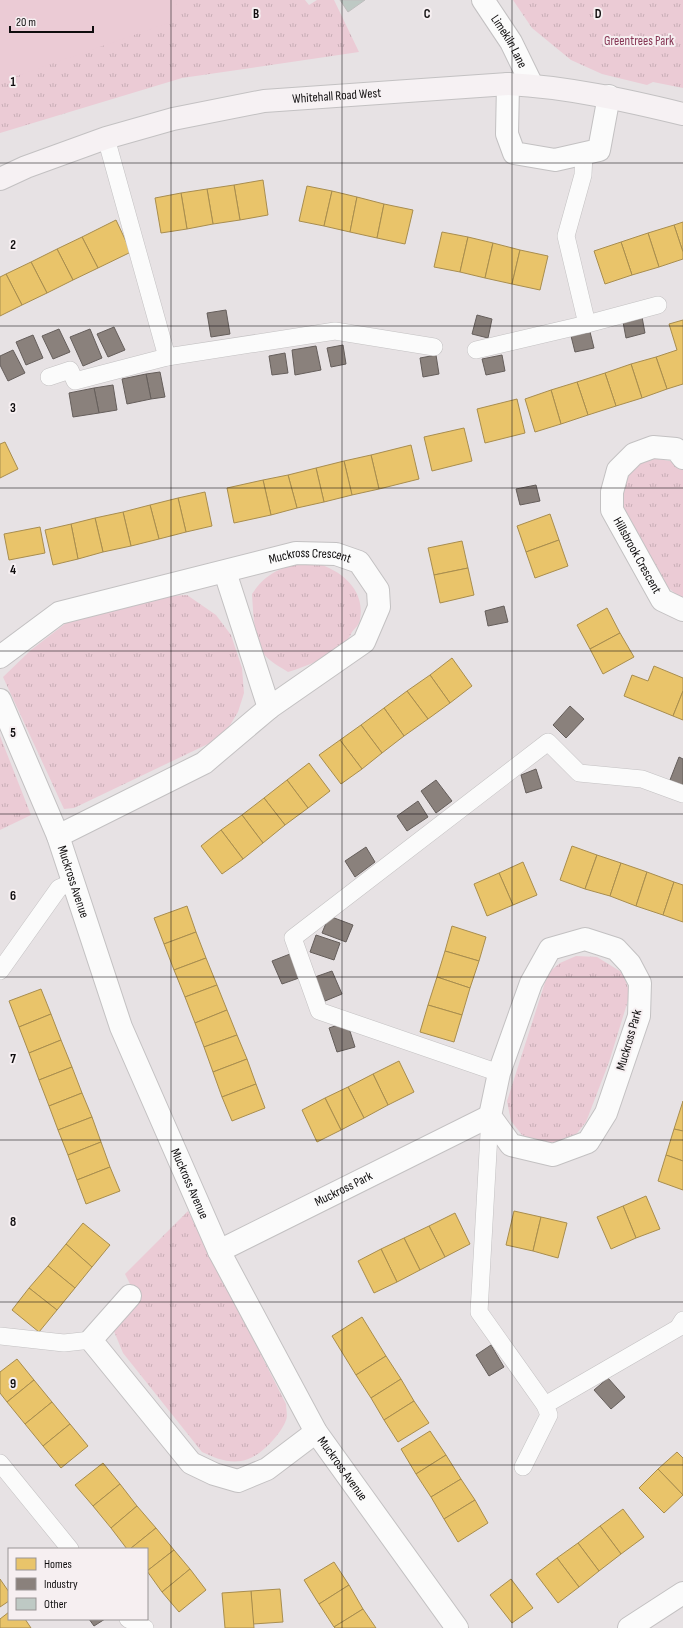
<svg xmlns="http://www.w3.org/2000/svg" width="683" height="1628" font-family="'Sofia Sans Condensed',sans-serif">
<style>
.grass{fill:url(#grass-tufts)}
.garden{fill:#ebcbd5}
.homes{fill:#e9c46a;stroke:#a88d4e}
.industry{fill:#8a817c;stroke:#655e5b}
.building{fill:#bec9c4;stroke:#bfbebe}
.lines{fill:none;stroke-linecap:round;stroke-linejoin:round}
.lane-casing{stroke:#c3c1c2;stroke-width:18}
.street-casing{stroke:#c3c1c2;stroke-width:24}
.secondary-casing{stroke:#c3c1c2;stroke-width:24}
.lane{stroke:#fbfbfb;stroke-width:17}
.street{stroke:#fbfbfb;stroke-width:22}
.secondary{stroke:#f6f1f3;stroke-width:22}
.grid{fill:none;stroke:#0f0d0e;stroke-width:1;stroke-opacity:0.55}
.labels{text-anchor:middle;dominant-baseline:central;stroke-width:4;stroke-linejoin:round;paint-order:stroke}
.park-label{font-size:13px;fill:#853453;stroke:#f6eff1}
.street-label{font-size:13px;fill:#0f0d0e;stroke:#f6eff1}
.grid-label{font-size:13px;text-anchor:middle;font-weight:bold;fill:#0f0d0e;stroke:#f6eff1;stroke-width:4;stroke-linejoin:round;paint-order:stroke}
</style>
<defs>
<pattern id="grass-tufts" width="24" height="20" patternUnits="userSpaceOnUse"><rect width="24" height="20" fill="#ebcbd5"/><path d="M3 7l-1-3M5 7V3M7 7l1-3M15 17l-1-3M17 17v-4M19 17l1-3" fill="none" stroke="#c8adb6"/></pattern>
</defs>
<rect width="100%" height="100%" fill="#e7e2e4"/>
<g class="grass">
<path d="M0,0H305L309,5L317,0H334L359,52L182,78L0,133Z"/>
<path d="M513,0H683V88L653,82L647,85L602,74L571,60L532,28Z"/>
<path d="M651,458L670,461L683,469V600L665,585L624,508C622,495 622,480 632,469C636,464 646,461 651,458Z"/>
<path d="M312,562C338,568 366,588 360,619C360,624 355,628 352,632C350,636 347,641 343,645C328,658 307,666 288,672C280,667 269,661 263,653C254,640 253,609 252,594C268,570 285,566 312,562Z"/>
<path d="M187,595L216,615L231,635L242,668L244,693L238,712L227,730L210,743L74,808L64,809L3,677L31,650L70,620L171,596Z"/>
<path d="M0,736L31,815L0,830Z"/>
<path d="M576,956L597,957L623,973L630,994L609,1062L586,1122L574,1137L559,1142L539,1143L522,1135L511,1121L507,1101L548,973L560,963Z"/>
<path d="M188,1211L286,1404C286,1409 288,1416 286,1420C281,1435 257,1460 241,1461C227,1463 215,1458 202,1452L123,1353L111,1324L136,1296L125,1274Z"/>
</g>
<path class="garden" d="M0,0H175L182,18L0,82Z"/>
<g class="homes">
<path d="M263,180L268,215L240,220L234,185Z"/>
<path d="M234,185L240,220L213,224L207,189Z"/>
<path d="M307,186L332,191L324,226L299,221Z"/>
<path d="M207,189L213,224L187,229L181,193Z"/>
<path d="M332,191L357,197L350,232L324,226Z"/>
<path d="M181,193L187,229L161,233L155,198Z"/>
<path d="M357,197L384,204L377,238L350,232Z"/>
<path d="M384,204L413,210L405,244L377,238Z"/>
<path d="M116,220L131,252L98,268L82,237Z"/>
<path d="M683,222V252L674,225Z"/>
<path d="M674,225L683,252V259L659,267L648,233Z"/>
<path d="M442,232L468,237L460,272L434,267Z"/>
<path d="M648,233L659,267L632,275L621,242Z"/>
<path d="M82,237L98,268L73,280L57,249Z"/>
<path d="M468,237L493,243L485,278L460,272Z"/>
<path d="M621,242L632,275L605,284L594,251Z"/>
<path d="M493,243L520,250L512,284L485,278Z"/>
<path d="M57,249L73,280L47,293L31,262Z"/>
<path d="M520,250L548,256L540,290L512,284Z"/>
<path d="M31,262L47,293L22,305L6,274Z"/>
<path d="M6,274L22,305L0,316V277Z"/>
<path d="M683,320V384L667,389L656,357L677,350L669,324Z"/>
<path d="M656,357L667,389L642,398L631,364Z"/>
<path d="M631,364L642,398L616,406L605,373Z"/>
<path d="M605,373L616,406L588,415L577,382Z"/>
<path d="M577,382L588,415L561,424L551,390Z"/>
<path d="M551,390L561,424L535,432L525,399Z"/>
<path d="M517,399L525,433L485,443L477,409Z"/>
<path d="M464,428L472,461L432,471L424,437Z"/>
<path d="M5,442L18,469L0,478V444Z"/>
<path d="M411,445L419,479L379,489L371,455Z"/>
<path d="M371,455L379,489L352,495L344,461Z"/>
<path d="M344,461L352,495L324,502L316,468Z"/>
<path d="M316,468L324,502L297,508L288,475Z"/>
<path d="M288,475L297,508L271,515L263,480Z"/>
<path d="M263,480L271,515L234,523L227,488Z"/>
<path d="M205,492L212,526L186,532L178,498Z"/>
<path d="M178,498L186,532L159,539L150,505Z"/>
<path d="M150,505L159,539L131,546L123,512Z"/>
<path d="M123,512L131,546L103,552L95,518Z"/>
<path d="M550,514L559,540L526,552L517,526Z"/>
<path d="M95,518L103,552L78,559L71,524Z"/>
<path d="M71,524L78,559L53,565L45,530Z"/>
<path d="M40,527L45,553L9,560L4,534Z"/>
<path d="M559,540L568,566L535,578L526,552Z"/>
<path d="M462,541L468,568L434,575L428,548Z"/>
<path d="M468,568L474,595L440,603L434,575Z"/>
<path d="M607,608L620,633L590,649L577,625Z"/>
<path d="M620,633L634,657L603,674L590,649Z"/>
<path d="M452,658L472,686L450,703L430,675Z"/>
<path d="M654,666L683,678V691L673,716L624,696L632,675L648,681Z"/>
<path d="M430,675L450,703L428,719L407,691Z"/>
<path d="M407,691L428,719L404,736L384,708Z"/>
<path d="M683,691V720L673,716Z"/>
<path d="M384,708L404,736L382,753L361,725Z"/>
<path d="M361,725L382,753L362,769L340,740Z"/>
<path d="M340,740L362,769L341,784L319,755Z"/>
<path d="M309,763L330,791L308,808L287,780Z"/>
<path d="M287,780L308,808L285,825L264,798Z"/>
<path d="M264,798L285,825L263,843L242,815Z"/>
<path d="M242,815L263,843L243,859L221,830Z"/>
<path d="M221,830L243,859L222,874L201,846Z"/>
<path d="M572,846L597,855L585,889L560,880Z"/>
<path d="M597,855L621,863L610,896L585,889Z"/>
<path d="M523,862L537,895L513,905L499,873Z"/>
<path d="M621,863L647,872L636,906L610,896Z"/>
<path d="M647,872L674,882L663,915L636,906Z"/>
<path d="M499,873L513,905L487,916L474,884Z"/>
<path d="M674,882L683,885V922L663,915Z"/>
<path d="M187,906L196,932L164,944L154,918Z"/>
<path d="M452,926L486,937L479,961L445,951Z"/>
<path d="M196,932L206,958L174,970L164,944Z"/>
<path d="M445,951L479,961L470,988L437,977Z"/>
<path d="M206,958L217,985L185,997L174,970Z"/>
<path d="M437,977L470,988L462,1015L428,1005Z"/>
<path d="M217,985L227,1010L195,1023L185,997Z"/>
<path d="M41,989L51,1014L19,1027L9,1001Z"/>
<path d="M428,1005L462,1015L454,1042L420,1032Z"/>
<path d="M227,1010L237,1035L204,1047L195,1023Z"/>
<path d="M51,1014L61,1040L29,1053L19,1027Z"/>
<path d="M237,1035L247,1059L213,1072L204,1047Z"/>
<path d="M61,1040L72,1067L39,1080L29,1053Z"/>
<path d="M247,1059L256,1084L222,1097L213,1072Z"/>
<path d="M399,1061L414,1092L388,1105L373,1074Z"/>
<path d="M72,1067L82,1093L49,1106L39,1080Z"/>
<path d="M373,1074L388,1105L364,1118L348,1087Z"/>
<path d="M256,1084L265,1108L232,1121L222,1097Z"/>
<path d="M348,1087L364,1118L341,1130L325,1098Z"/>
<path d="M82,1093L92,1117L58,1130L49,1106Z"/>
<path d="M325,1098L341,1130L317,1142L302,1110Z"/>
<path d="M683,1101V1131L674,1129Z"/>
<path d="M92,1117L101,1142L68,1155L58,1130Z"/>
<path d="M674,1129L683,1131V1161L666,1155Z"/>
<path d="M101,1142L110,1167L77,1180L68,1155Z"/>
<path d="M666,1155L683,1161V1190L658,1181Z"/>
<path d="M110,1167L120,1191L86,1204L77,1180Z"/>
<path d="M646,1196L660,1229L636,1238L623,1206Z"/>
<path d="M623,1206L636,1238L611,1249L597,1217Z"/>
<path d="M514,1211L541,1217L533,1251L506,1245Z"/>
<path d="M455,1213L470,1244L445,1257L429,1226Z"/>
<path d="M541,1217L567,1223L558,1258L533,1251Z"/>
<path d="M83,1223L110,1245L92,1267L66,1244Z"/>
<path d="M429,1226L445,1257L420,1270L404,1238Z"/>
<path d="M404,1238L420,1270L397,1282L381,1249Z"/>
<path d="M66,1244L92,1267L75,1288L48,1266Z"/>
<path d="M381,1249L397,1282L374,1293L358,1261Z"/>
<path d="M48,1266L75,1288L57,1310L29,1288Z"/>
<path d="M29,1288L57,1310L39,1332L12,1310Z"/>
<path d="M362,1317L386,1356L356,1375L332,1336Z"/>
<path d="M386,1356L401,1379L371,1398L356,1375Z"/>
<path d="M17,1359L34,1380L7,1402L0,1393V1372Z"/>
<path d="M401,1379L414,1401L384,1420L371,1398Z"/>
<path d="M34,1380L52,1402L25,1424L7,1402Z"/>
<path d="M414,1401L429,1423L398,1442L384,1420Z"/>
<path d="M52,1402L70,1424L43,1446L25,1424Z"/>
<path d="M70,1424L88,1446L61,1468L43,1446Z"/>
<path d="M430,1431L446,1455L416,1474L401,1449Z"/>
<path d="M677,1452L683,1458V1495L658,1469Z"/>
<path d="M446,1455L461,1479L431,1497L416,1474Z"/>
<path d="M103,1463L120,1484L93,1506L75,1485Z"/>
<path d="M658,1469L683,1495L664,1513L639,1488Z"/>
<path d="M461,1479L475,1500L444,1519L431,1497Z"/>
<path d="M120,1484L137,1506L111,1528L93,1506Z"/>
<path d="M475,1500L488,1523L458,1542L444,1519Z"/>
<path d="M137,1506L156,1528L130,1549H127L111,1528Z"/>
<path d="M623,1509L644,1537L621,1554L600,1526Z"/>
<path d="M600,1526L621,1554L599,1571L578,1543Z"/>
<path d="M156,1528L174,1550L147,1571V1549H130Z"/>
<path d="M578,1543L599,1571L579,1587L557,1558Z"/>
<path d="M174,1550L190,1569L162,1592L147,1571Z"/>
<path d="M557,1558L579,1587L558,1603L536,1574Z"/>
<path d="M334,1562L349,1585L319,1604L304,1580Z"/>
<path d="M190,1569L206,1590L179,1612L162,1592Z"/>
<path d="M0,1579L9,1592V1601L0,1607Z"/>
<path d="M511,1579L533,1608L512,1623L490,1595Z"/>
<path d="M349,1585L363,1609L334,1627L319,1604Z"/>
<path d="M280,1589L283,1622L253,1624L251,1591Z"/>
<path d="M251,1591L254,1628H225L222,1593Z"/>
<path d="M363,1609L376,1628H335L334,1627Z"/>
<path d="M9,1612V1619H25L31,1628H0V1619Z"/>
</g>
<g class="industry">
<path d="M226,310L230,334L211,337L207,313Z"/>
<path d="M477,315L492,319L488,338L472,334Z"/>
<path d="M642,317L645,333L626,338L623,322Z"/>
<path d="M114,327L125,350L108,357L97,334Z"/>
<path d="M59,329L70,352L53,359L42,336Z"/>
<path d="M90,329L102,358L83,366L70,337Z"/>
<path d="M590,332L594,348L575,352L571,336Z"/>
<path d="M33,335L43,358L26,365L16,342Z"/>
<path d="M343,345L346,364L331,367L327,348Z"/>
<path d="M316,346L321,370L295,375L292,350Z"/>
<path d="M13,350L25,373L8,381L0,365V356Z"/>
<path d="M285,353L288,373L272,375L269,356Z"/>
<path d="M436,355L439,374L423,377L420,358Z"/>
<path d="M502,355L505,371L486,375L482,359Z"/>
<path d="M160,372L165,397L151,399L146,374Z"/>
<path d="M146,374L151,399L127,404L122,379Z"/>
<path d="M113,385L117,410L99,413L94,388Z"/>
<path d="M94,388L99,413L73,417L69,393Z"/>
<path d="M536,485L540,501L520,505L516,489Z"/>
<path d="M504,606L508,622L488,626L485,611Z"/>
<path d="M570,706L584,719L566,738L553,725Z"/>
<path d="M679,757L683,759V787L670,780Z"/>
<path d="M536,769L542,788L526,793L521,775Z"/>
<path d="M436,780L452,801L436,813L421,791Z"/>
<path d="M418,801L428,817L407,831L397,816Z"/>
<path d="M366,847L375,862L355,877L345,861Z"/>
<path d="M329,916L353,925L346,942L322,933Z"/>
<path d="M316,935L340,943L334,960L310,952Z"/>
<path d="M290,954L299,978L282,984L272,961Z"/>
<path d="M332,971L342,994L325,1001L315,977Z"/>
<path d="M347,1022L355,1047L337,1052L329,1028Z"/>
<path d="M491,1345L504,1367L489,1376L476,1355Z"/>
<path d="M608,1378L625,1397L611,1409L594,1390Z"/>
<path d="M89,1619H105L94,1626Z"/>
</g>
<path class="building" d="M340,0H365L348,12Z"/>
<g class="lines">
<defs>
<g id="lane">
<path d="M106,138L167,357L335,331L434,347"/>
<path d="M584,153L583,175L566,236L587,324"/>
<path d="M476,350L587,324L658,305"/>
<path d="M49,377L70,370L75,381L167,357"/>
<path d="M0,971L59,888L73,882"/>
<path d="M499,1073L319,1011L293,938L548,742L579,773L642,779L683,794"/>
<path d="M490,1116L479,1312L545,1405L549,1415L523,1467"/>
<path d="M0,1336L64,1343L91,1340"/>
<path d="M545,1405L678,1328L683,1320"/>
<path d="M0,1463L70,1549"/>
<path d="M128,1619L145,1628"/>
</g>
<g id="street">
<path id="s1" d="M483,0L511,42L532,85"/>
<path d="M508,84L507,134L514,153L555,160L599,150L609,96"/>
<path id="s2" d="M683,458L676,449L653,447L634,454L618,470L612,492V510L662,600L683,610"/>
<path d="M225,572L269,708"/>
<path id="s3" d="M0,657L59,613L296,553L336,554L359,562L378,590L379,607L364,642L269,708L204,763L58,836"/>
<path id="s4" d="M0,700L58,836L121,1027L219,1251L316,1432L457,1628"/>
<path d="M585,939L616,949L630,964L640,983L639,1016L606,1113L588,1142L553,1155L511,1145L490,1116L499,1073L531,983L550,949Z"/>
<path id="s5" d="M219,1251L490,1116"/>
<path d="M130,1296L91,1340L191,1463L214,1474L238,1481L267,1469L316,1432"/>
<path d="M629,1628L683,1593"/>
</g>
<g id="secondary">
<path id="s6" d="M0,179L26,167L106,138L173,119L264,101L508,84C567,87 625,100 683,114"/>
</g>
</defs>
<use href="#lane" class="lane-casing"/>
<use href="#street" class="street-casing"/>
<use href="#secondary" class="secondary-casing"/>
<use href="#lane" class="lane"/>
<use href="#street" class="street"/>
<use href="#secondary" class="secondary"/>
</g>
<path class="grid" d="M171,0V1628M342,0V1628M512,0V1628M0,163H683M0,326H683M0,488H683M0,651H683M0,814H683M0,977H683M0,1140H683M0,1302H683M0,1465H683"/>
<g class="labels">
<g class="park-label">
<text x="639" y="41">Greentrees Park</text>
</g>
<g class="street-label">
<text stroke="none"><textPath href="#s1" startOffset="49">Limekiln Lane</textPath></text>
<text stroke="none"><textPath href="#s6" startOffset="349">Whitehall Road West</textPath></text>
<text stroke="none"><textPath href="#s2" startOffset="170">Hillsbrook Crescent</textPath></text>
<text stroke="none"><textPath href="#s3" startOffset="332">Muckross Crescent</textPath></text>
<text stroke="none"><textPath href="#s4" startOffset="196">Muckross Avenue</textPath></text>
<text transform="translate(629 1040) rotate(-74)">Muckross Park</text>
<text stroke="none"><textPath href="#s4" startOffset="520">Muckross Avenue</textPath></text>
<text stroke="none"><textPath href="#s5" startOffset="139">Muckross Park</textPath></text>
<text stroke="none"><textPath href="#s4" startOffset="844">Muckross Avenue</textPath></text>
</g>
</g>
<g class="grid-label">
<text x="256" y="18">B</text>
<text x="427" y="18">C</text>
<text x="598" y="18">D</text>
<text x="13" y="86">1</text>
<text x="13" y="249">2</text>
<text x="13" y="412">3</text>
<text x="13" y="574">4</text>
<text x="13" y="737">5</text>
<text x="13" y="900">6</text>
<text x="13" y="1063">7</text>
<text x="13" y="1226">8</text>
<text x="13" y="1388">9</text>
</g>
<rect x="8" y="1548" width="140" height="72" fill="#f6eff1" stroke="#9a9596"/>
<rect x="16" y="1558" width="20" height="12" fill="#e9c46a" stroke="#9a9596"/>
<text x="44" y="1568" font-size="12" fill="#0f0d0e">Homes</text>
<rect x="16" y="1578" width="20" height="12" fill="#8a817c" stroke="#9a9596"/>
<text x="44" y="1588" font-size="12" fill="#0f0d0e">Industry</text>
<rect x="16" y="1598" width="20" height="12" fill="#bec9c4" stroke="#9a9596"/>
<text x="44" y="1608" font-size="12" fill="#0f0d0e">Other</text>
<path d="M10 26v6h83v-6" fill="none" stroke="#0f0d0e" stroke-width="2"/>
<text x="16" y="26" font-size="12" fill="#0f0d0e" stroke="#f6eff1" stroke-width="3" paint-order="stroke">20 m</text>
</svg>
